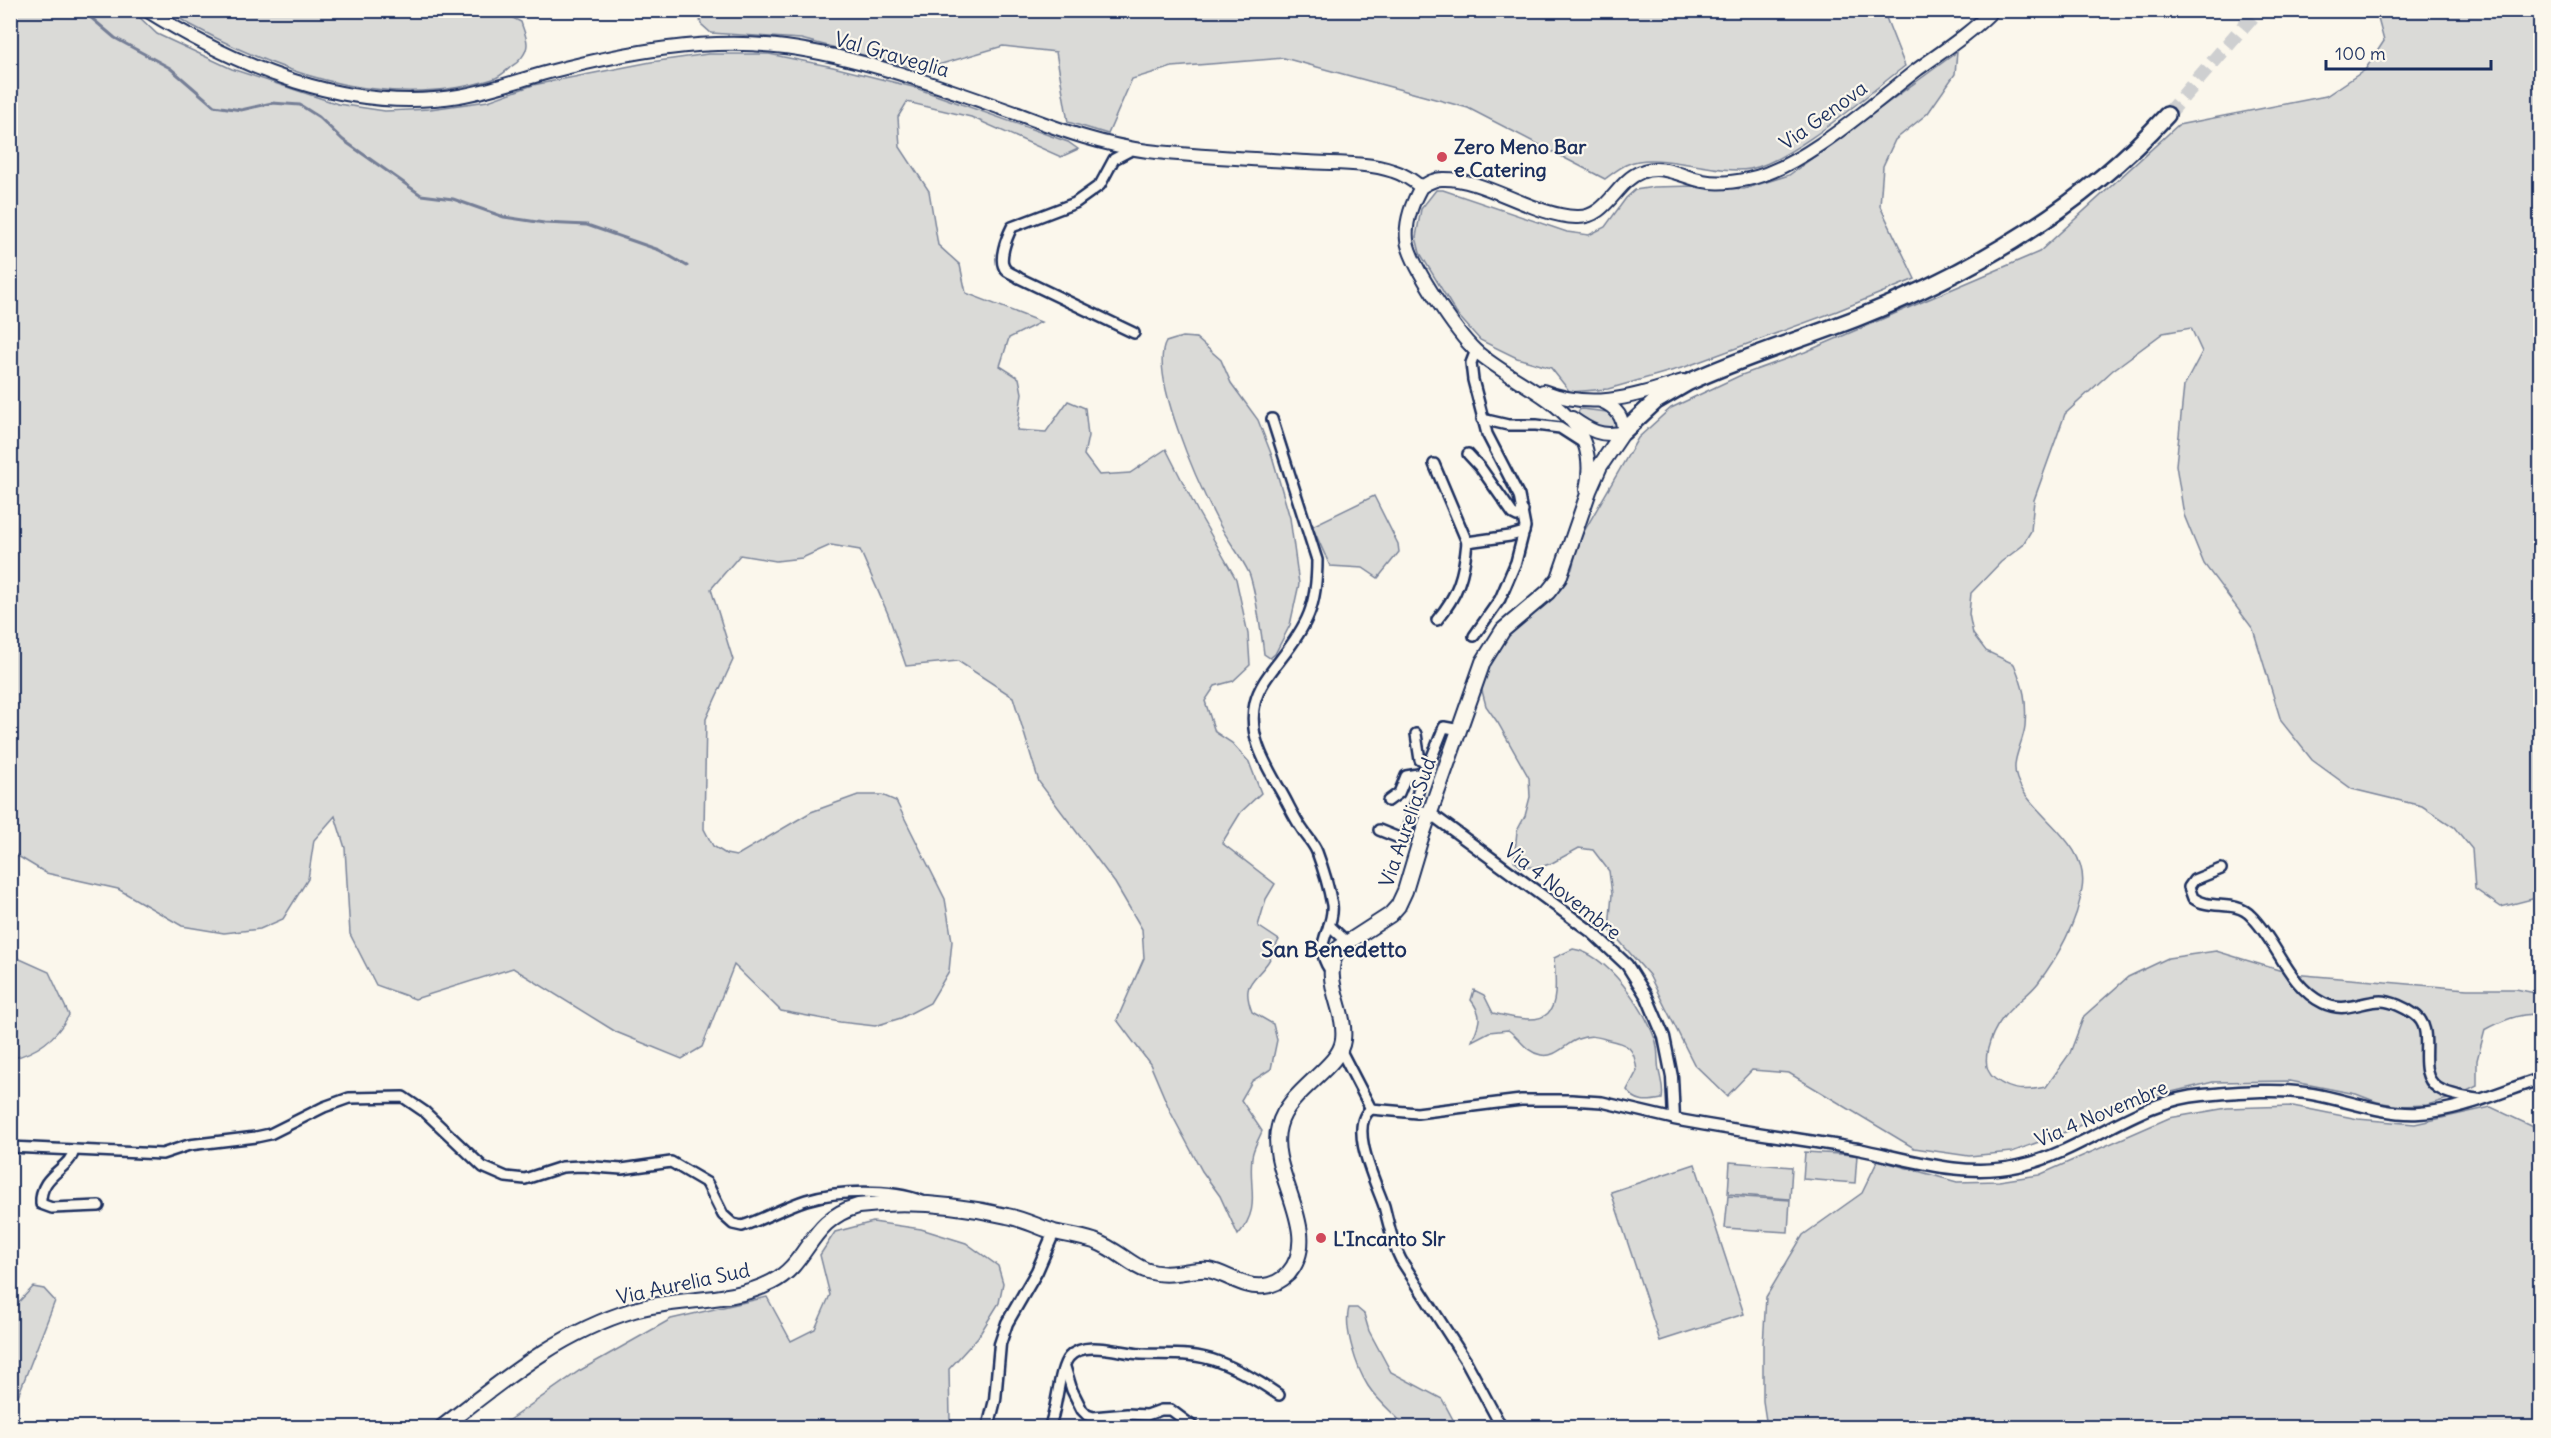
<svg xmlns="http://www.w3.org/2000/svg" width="2551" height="1438" font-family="Delius,sans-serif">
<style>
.green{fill:#dadad7;stroke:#7a849a;stroke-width:1.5}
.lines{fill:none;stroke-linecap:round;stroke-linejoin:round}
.stream{stroke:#747e96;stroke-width:3}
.trunk-tunnel{stroke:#cecfd0;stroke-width:15;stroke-dasharray:15 8;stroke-linecap:butt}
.minor-casing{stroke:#1b2f5e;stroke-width:14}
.tertiary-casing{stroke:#1b2f5e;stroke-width:15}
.secondary-casing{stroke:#1b2f5e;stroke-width:16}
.primary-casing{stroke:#1b2f5e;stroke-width:18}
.trunk-casing{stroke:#1b2f5e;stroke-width:20}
.minor{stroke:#fbf7ec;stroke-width:9}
.tertiary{stroke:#fbf7ec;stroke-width:10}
.secondary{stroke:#fbf7ec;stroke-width:12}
.primary{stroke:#fbf7ec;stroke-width:14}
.trunk{stroke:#fbf7ec;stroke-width:15}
.poi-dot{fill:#d1495b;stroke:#fbf7ec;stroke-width:2}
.labels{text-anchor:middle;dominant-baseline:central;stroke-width:4.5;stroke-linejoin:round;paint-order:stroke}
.street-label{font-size:20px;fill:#1b2f5e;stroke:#fbf7ec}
.poi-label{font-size:20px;font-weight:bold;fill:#1b2f5e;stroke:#fbf7ec;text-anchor:start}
.quarter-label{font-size:22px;font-weight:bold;fill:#1b2f5e;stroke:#fbf7ec}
</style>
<rect width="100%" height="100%" fill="#fbf7ec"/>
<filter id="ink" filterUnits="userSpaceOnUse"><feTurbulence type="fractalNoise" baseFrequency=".0167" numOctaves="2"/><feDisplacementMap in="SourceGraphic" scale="12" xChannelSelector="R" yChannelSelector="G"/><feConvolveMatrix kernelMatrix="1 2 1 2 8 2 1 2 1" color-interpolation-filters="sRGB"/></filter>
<g filter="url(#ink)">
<g class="green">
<path d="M11,10L133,11L157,34L232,69L338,104L385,111L430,109L488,101L533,85L651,62L708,54H769L833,67L913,87L1068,142L1078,149L1061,157L971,117L907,102L898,117L900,147L929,191L938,245L960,265L966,293L1041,322L1009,338L1000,366L1019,378L1022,393L1017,430L1046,432L1068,401L1085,408L1088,436L1084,455L1099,475L1130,473L1166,449L1198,512L1236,579L1248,634L1250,665L1233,681L1215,686L1205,701L1215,732L1232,743L1249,762L1261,793L1241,812L1222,843L1275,884L1266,899L1258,926L1279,940C1275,947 1272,956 1268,962C1253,983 1241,983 1252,1012L1273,1024L1277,1040L1271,1069L1252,1081L1241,1100L1262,1131C1259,1139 1253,1148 1252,1157C1248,1190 1262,1207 1238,1235L1220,1196L1202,1171L1171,1113L1150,1064L1117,1020L1144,958L1142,929L1115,883L1039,782L1013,697L958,661L906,666L888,614L860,550L831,545L802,558L776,561L740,555L711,589L733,660L706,719L704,829L713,846L726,854L736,856L811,812L858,795H882L896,801L945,899L952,941L949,971L930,1003L901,1018L875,1026L840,1022L781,1011L734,965L702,1047L682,1059L616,1032L513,968L415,999L376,985L350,934L345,848L335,816L314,840L308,879L283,919L260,929L224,933L182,926L118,889L46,873L11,852Z"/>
<path d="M1883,10L1905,66C1869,93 1791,162 1750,169C1715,175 1658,151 1628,164C1620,167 1612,174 1605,179L1468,108L1284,58L1172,67L1132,79L1108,134L1068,122L1056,52L1003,46L921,70L801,39L711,33L701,24L698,11Z"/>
<path d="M166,11H499L521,22C523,29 527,37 527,44C527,53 519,62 512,66C506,71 500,77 493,79C441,96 378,94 325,80C269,66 216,40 166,11Z"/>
<path d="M2376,11H2540V897L2501,907L2475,889L2472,849L2454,827L2422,806L2352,789L2312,760L2281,721L2253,629L2204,564L2184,515L2176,465L2184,386L2202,352L2191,328L2163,333L2113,370L2065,414L2034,500L2031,531L2022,546L2001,562L1971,593L1969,614L1973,634L1986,651L2014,664C2024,688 2027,700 2025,726C2023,744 2010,761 2017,779C2031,817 2090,841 2082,889C2078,921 2057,958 2038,983C2028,996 2012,1005 2002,1019C1991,1034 1977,1066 1995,1079C2012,1092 2026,1091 2046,1087L2070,1053L2084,1016L2128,977L2168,958L2216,951L2292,974L2467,989H2516L2540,994V1015C2522,1011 2501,1021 2485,1030L2477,1060V1086L2455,1097L2427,1105L2401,1106L2377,1102L2356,1094L2290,1081L2213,1082L2126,1103L2068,1131L2012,1152L1969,1156L1914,1148L1789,1073L1752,1070L1727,1096L1694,1064L1649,975L1609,929L1612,894L1609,871L1593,850L1579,848L1552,863L1541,867H1521L1514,861L1517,831L1525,816L1530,797L1529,778L1498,723L1486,706L1481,687L1487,668L1510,631L1555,596L1572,569L1579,540L1638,438L1671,408L1739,376L1805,352L2039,252L2178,125L2326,96L2365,70L2384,41Z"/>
<path d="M1957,52L1955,74L1928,113L1895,140L1883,166L1880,206L1915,279L1837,311L1685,367L1608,389L1570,392L1551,368L1517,358L1480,340L1456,313L1420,253L1416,237L1421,209L1436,190H1443L1567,232L1589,235L1605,227L1626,198L1635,190L1654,187L1695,186L1744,189L1789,175Z"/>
<path d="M1182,337L1196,338L1221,360L1231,383L1258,420L1272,456L1290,518L1299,584L1290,625L1275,654L1270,658L1264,654C1262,637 1255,588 1249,573C1240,554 1225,537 1216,518C1199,485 1148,374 1166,342Z"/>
<path d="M1582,409L1607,412L1615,420L1616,429L1603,430L1580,417L1578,414L1579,410Z"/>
<path d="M1374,496L1398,544L1399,552L1378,578L1363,568L1330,566L1312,526Z"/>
<path d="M1573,949C1607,954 1644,1008 1655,1039C1659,1049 1657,1060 1659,1071C1661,1081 1664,1088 1662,1099C1647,1102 1636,1103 1627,1090L1637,1071C1634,1046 1629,1045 1605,1039C1595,1036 1589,1035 1578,1039C1565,1044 1556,1058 1541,1055C1525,1052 1520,1038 1508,1030L1489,1032L1472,1041C1479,1023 1484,1017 1471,1000L1474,990L1484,995L1493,1013C1553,1028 1559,1017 1554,958Z"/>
<path d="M11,955L49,972L69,1015C55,1040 37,1052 11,1059Z"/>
<path d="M2293,1106L2358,1119L2415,1124L2491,1107L2540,1130V1427H1767L1763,1401V1345L1766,1297L1803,1235L1862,1193L1878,1160L1957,1182L1999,1181L2039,1175L2169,1118L2227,1108Z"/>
<path d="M1805,1152L1857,1155L1855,1183L1803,1179Z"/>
<path d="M1730,1162L1792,1167L1790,1199L1728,1194Z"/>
<path d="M1695,1164L1744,1314L1660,1341L1611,1192Z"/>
<path d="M1728,1196L1790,1200L1788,1232L1725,1228Z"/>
<path d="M873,1222L921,1229L966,1243L998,1266L1003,1283L999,1303L978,1337L949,1369L950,1419L953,1427H499L579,1371L671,1319L767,1297L791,1341L815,1329L830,1295L820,1255L835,1232Z"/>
<path d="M33,1287L44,1289L55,1301L11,1414V1310Z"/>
<path d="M1357,1308L1364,1314L1369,1331L1391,1372L1442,1399L1457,1427H1404L1403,1424C1392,1412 1377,1400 1368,1386C1357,1369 1343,1328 1349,1308Z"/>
</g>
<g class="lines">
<path class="stream" d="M82,10L115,38L170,68L214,106L241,110L272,103L300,105L319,117L343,140L421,195L453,199L504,217L544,223L587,225L659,250L687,266"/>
<path class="trunk-tunnel" d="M2167,115L2258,10"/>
<defs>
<g id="minor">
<path d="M1133,149L1114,159L1100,185L1075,203L1012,227C1007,237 997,261 1006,270C1009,273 1016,275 1019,278L1134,333"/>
<path d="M1272,419L1317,560C1317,606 1308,624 1280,660C1270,673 1259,686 1255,703C1247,738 1268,768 1284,797C1290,808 1295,819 1302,829C1307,837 1314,844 1317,852C1323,868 1329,888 1332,905C1335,929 1311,944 1330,970"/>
<path d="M1482,419L1508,425H1536L1560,428L1585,444"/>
<path d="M1468,454L1480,467L1513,514L1517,516L1523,511"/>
<path d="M1434,464L1467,542"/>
<path d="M1437,620C1458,595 1464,575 1467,542L1510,536L1524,532"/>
<path d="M1474,636L1500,599L1516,562L1525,527L1519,496L1487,434L1473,380L1471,363L1476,350"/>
<path d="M1416,734L1420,760L1426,763L1430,762L1444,727L1460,730"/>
<path d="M1388,801L1399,793L1406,776L1418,774L1420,784L1414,808"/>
<path d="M1379,830L1404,840L1414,808L1431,814"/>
<path d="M2221,869L2194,880L2189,887L2193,898C2211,911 2235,899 2251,916C2277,941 2288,986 2323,1003C2345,1014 2360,1001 2381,1001C2391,1001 2406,1008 2414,1014C2439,1030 2412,1071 2438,1088C2449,1095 2465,1097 2477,1099"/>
<path d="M1329,925L1347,942"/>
<path d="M1340,1049L1371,1109"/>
<path d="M1371,1109C1347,1126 1377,1185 1384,1206C1389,1225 1392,1243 1401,1260L1466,1361L1502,1428"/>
<path d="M1371,1109L1417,1113L1521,1100H1571L1602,1102L1674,1119"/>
<path d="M10,1147L162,1154L189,1145L256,1137L270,1134L324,1107L349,1098L403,1097L425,1112L483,1167L506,1177L525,1179L562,1167L581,1166L622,1169L671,1162L707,1183L723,1215L733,1224L742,1226C764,1219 784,1207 806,1200C838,1190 891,1189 922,1201"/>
<path d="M74,1150C70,1170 39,1174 41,1204L52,1208L99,1206"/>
<path d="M1065,1367L1072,1390L1082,1410L1087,1415L1093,1417L1127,1414L1147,1415L1161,1410H1171L1195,1428"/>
<path d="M1049,1428C1058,1407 1058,1370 1069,1357C1085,1339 1120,1353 1141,1354C1167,1355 1193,1352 1219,1362C1240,1370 1260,1382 1279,1395"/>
</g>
<g id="tertiary">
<path d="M1431,814L1593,933L1627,965L1647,997L1664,1037L1672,1077L1674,1119C1735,1131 1797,1138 1858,1149C1912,1160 1963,1178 2018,1166C2083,1153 2136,1100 2203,1095C2238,1092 2277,1088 2312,1094C2347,1100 2383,1115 2419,1113C2460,1111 2502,1091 2540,1079"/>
<path d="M988,1428L995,1400L1000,1344L1007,1323L1037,1271L1054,1232"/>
</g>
<g id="secondary">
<path d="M146,10C239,68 348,114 459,96C490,91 519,80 549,72C626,52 706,37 785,47C866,58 944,88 1021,115C1063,131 1103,145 1148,151C1201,157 1254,159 1307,162C1335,164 1366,162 1393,171C1404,174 1412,180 1421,187"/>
<path d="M1543,391C1594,411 1634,396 1683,381"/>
<path d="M1572,418C1589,430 1602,438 1623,432C1624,416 1615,407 1601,401"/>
<path d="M1586,490C1604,409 1524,393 1476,351C1458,335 1409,263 1407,240C1405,222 1412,203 1421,187C1428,183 1434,179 1442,179C1482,177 1534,216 1576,217C1607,219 1616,181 1641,172C1662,163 1682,177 1703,181C1717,184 1734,182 1748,179C1801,169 1874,103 1918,69C1943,51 1971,33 1993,10"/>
</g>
<path id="primary" d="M441,1428C503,1380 558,1333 634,1310C678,1297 730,1304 772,1282C810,1263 808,1220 858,1206C907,1200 960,1205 1007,1216C1023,1219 1039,1227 1054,1232C1068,1235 1081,1237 1094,1241C1128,1253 1135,1278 1176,1273C1187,1272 1197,1269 1208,1270C1227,1273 1244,1289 1264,1286C1273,1285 1282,1280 1288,1274C1325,1232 1266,1172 1279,1126C1288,1090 1340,1068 1343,1040C1347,1008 1319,979 1339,948L1390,915L1398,906L1405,891L1420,841L1483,662L1503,630L1548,592L1559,578L1589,491L1600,466L1623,432"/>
<path id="trunk" d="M1623,432L1656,401L1687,383C1742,357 1801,340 1857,318C1973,272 2082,208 2167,115"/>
</defs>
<use href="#minor" class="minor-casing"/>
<use href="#tertiary" class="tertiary-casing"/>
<use href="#secondary" class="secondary-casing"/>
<use href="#primary" class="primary-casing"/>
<use href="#trunk" class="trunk-casing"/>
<use href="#minor" class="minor"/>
<use href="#tertiary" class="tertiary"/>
<use href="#secondary" class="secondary"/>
<use href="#primary" class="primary"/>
<use href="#trunk" class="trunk"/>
</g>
</g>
<g class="poi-dot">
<circle cx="1442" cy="157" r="6"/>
<circle cx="1321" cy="1238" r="6"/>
</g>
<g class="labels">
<g class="street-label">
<text transform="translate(892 54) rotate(16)">Val Graveglia</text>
<text transform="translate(1823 115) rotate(-36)">Via Genova</text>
<text transform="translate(1407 822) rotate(-71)">Via Aurelia Sud</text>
<text transform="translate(1563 891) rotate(38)">Via 4 Novembre</text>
<text transform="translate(2101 1113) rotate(-23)">Via 4 Novembre</text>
<text transform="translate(683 1283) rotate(-12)">Via Aurelia Sud</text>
</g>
<g class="poi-label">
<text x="1454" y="146">Zero Meno Bar<tspan x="1454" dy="23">e Catering</tspan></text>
<text x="1333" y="1238">L'Incanto Slr</text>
</g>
<g class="quarter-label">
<text x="1334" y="949">San Benedetto</text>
</g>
</g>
<rect width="2551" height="1438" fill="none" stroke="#fbf7ec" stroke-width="36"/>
<rect x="18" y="18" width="2515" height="1402" fill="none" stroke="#1b2f5e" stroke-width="2" filter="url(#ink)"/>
<path d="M2326 60v9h165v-9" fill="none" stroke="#1b2f5e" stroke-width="3"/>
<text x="2335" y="60" font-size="18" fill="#1b2f5e" stroke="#fbf7ec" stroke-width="4.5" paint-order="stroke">100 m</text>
</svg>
